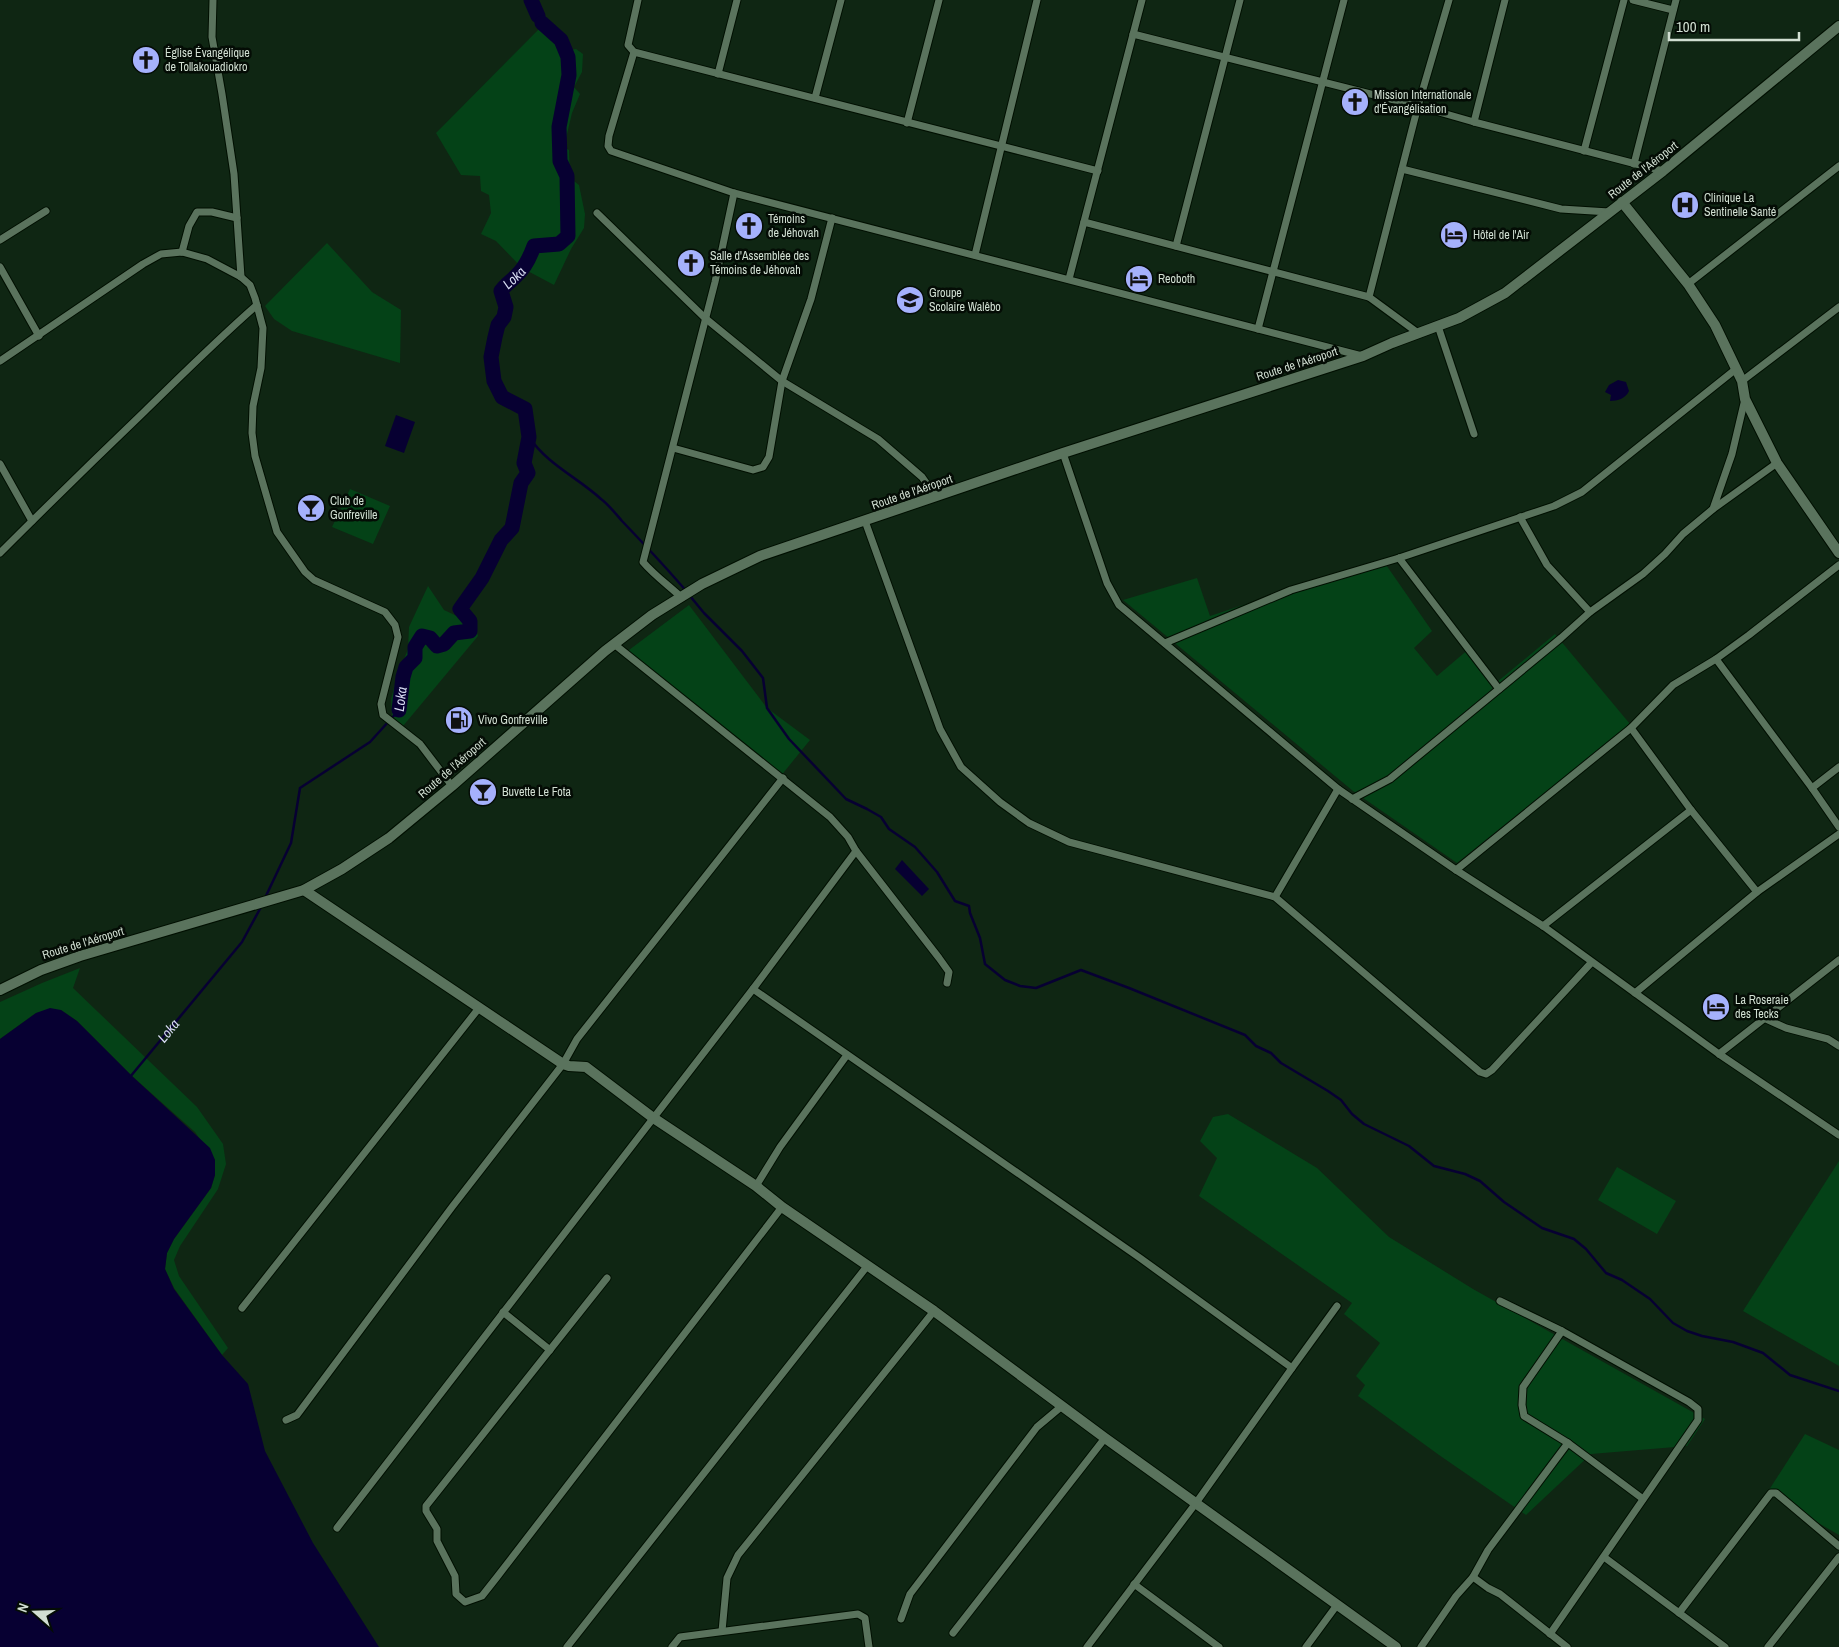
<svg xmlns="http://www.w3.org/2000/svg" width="1839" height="1647" font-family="'Archivo Narrow',sans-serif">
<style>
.green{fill:#044217}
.water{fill:#070032}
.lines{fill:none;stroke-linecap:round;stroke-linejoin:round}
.stream{stroke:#070032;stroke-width:2.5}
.river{stroke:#070032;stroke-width:15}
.street-casing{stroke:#000f01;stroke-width:9}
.secondary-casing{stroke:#000f01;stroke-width:12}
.street{stroke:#5a735d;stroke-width:7}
.secondary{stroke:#5a735d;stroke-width:10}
.labels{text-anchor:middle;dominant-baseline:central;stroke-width:5;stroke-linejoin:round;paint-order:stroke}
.poi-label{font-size:12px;fill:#d1dfd2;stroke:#040c05;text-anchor:start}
.street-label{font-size:12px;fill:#d1dfd2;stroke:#040c05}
.water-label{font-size:14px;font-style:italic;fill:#d7dbf1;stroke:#040c05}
</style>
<rect width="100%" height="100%" fill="#0f2613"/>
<g class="green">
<path d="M541,27L565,51L576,49L583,54L582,72L574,87L580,94L572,113L564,147L569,150L570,178L579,185L585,214L584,228L571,249L554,285L522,268L496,241L481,234L491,213L489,195L481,191L480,176L461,175L436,133Z"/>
<path d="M327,243L372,292L401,310L400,363L292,331L274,319L265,306Z"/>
<path d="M350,489L390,506L373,544L332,527Z"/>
<path d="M1382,559L1432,631L1414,648L1437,676L1470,648L1497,682L1555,634L1630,724L1457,863L1353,791L1123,600L1197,578L1210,616Z"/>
<path d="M428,586L444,610L474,624L478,636L403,726L392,717L391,699L397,677L408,649L409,627Z"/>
<path d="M689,605L767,708L810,740L780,777L625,653Z"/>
<path d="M80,968L73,988L197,1107L223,1144L226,1164L218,1189L180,1246L174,1260L179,1276L228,1348L222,1355L174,1288L165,1269L167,1253L174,1239L211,1188L215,1175V1160L195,1132L132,1076L77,1021L61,1010L36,1013L0,1039V1002L42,983Z"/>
<path d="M1228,1114L1317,1168L1389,1237L1473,1289L1705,1419L1687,1446L1591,1454L1526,1515L1439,1455L1358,1396L1365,1385L1356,1376L1380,1343L1344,1314L1352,1303L1199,1196L1217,1158L1200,1141L1213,1117Z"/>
<path d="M1839,1161V1366L1743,1311Z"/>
<path d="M1617,1167L1676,1201L1657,1234L1598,1200Z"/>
<path d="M1805,1434L1839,1450V1535L1767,1493Z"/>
</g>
<g class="water">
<path d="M1618,380L1626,382L1629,391C1626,398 1618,401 1610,401L1611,395L1605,392L1609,385Z"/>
<path d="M396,415L415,422L404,453L385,446Z"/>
<path d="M902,860L929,889L922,896L895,869Z"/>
<path d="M50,1008L61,1010L77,1021L132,1076L210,1148L215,1160V1175L211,1188L174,1239L167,1253L165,1269L174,1289L222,1355L248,1384L265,1451L313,1543L379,1647H0V1039L36,1013Z"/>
</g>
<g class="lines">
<g class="stream">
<path d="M529,437C548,465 577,477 601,499C609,505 615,513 622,521C644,544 666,567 687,592"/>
<path d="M690,596L704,613L742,651L763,678L767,708L789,739L846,799L867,809L881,817L889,829L915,847L937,872L955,901L969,906L970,913L980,938L985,964L1005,980L1020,986L1036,988L1081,970L1129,988L1245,1035L1256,1046L1271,1053L1281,1063L1328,1091L1341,1100L1352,1114L1364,1124L1409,1146L1434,1166L1465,1174L1480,1181L1504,1202L1542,1228L1574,1239L1586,1249L1606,1273L1622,1280L1650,1299L1673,1323L1687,1331L1702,1336L1733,1342L1763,1353L1790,1375L1839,1391"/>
<path d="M265,898L291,843L300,788L370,742L399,710"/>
<path id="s1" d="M130,1077L242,942L261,907"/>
</g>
<g class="river">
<path d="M531,0L538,16"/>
<path id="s2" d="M399,710L403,677L406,667L415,658V647L422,636L430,638L437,646L444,644L454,633L470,631V621L460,609L482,578L501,540L512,528L521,483L528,473L524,463L529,437L525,409L502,397L494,381L491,357L495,337L498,325L504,317L506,307L501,291C505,285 511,281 516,276C525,268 530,257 534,246L559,244L568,236L567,176L560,161L559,127L569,75L568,57L561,40L542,23"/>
</g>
<defs>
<g id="street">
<path d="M213,0L212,37L222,94L234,174L241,277"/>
<path d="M638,0L628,45L634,52L1098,171"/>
<path d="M1633,0L1673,10"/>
<path d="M1133,34L1418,106L1474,122L1663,171"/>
<path d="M634,52L609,136L608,146L611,151L734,193L1362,356"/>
<path d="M718,74L737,0"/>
<path d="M815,98L841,0"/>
<path d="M1474,122L1505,0"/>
<path d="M907,123L939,0"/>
<path d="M1584,151L1624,0"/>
<path d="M1634,164L1676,0"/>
<path d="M1402,169L1561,209L1609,212"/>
<path d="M597,213L705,318L782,381L878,439L922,477L936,497"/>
<path d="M1084,222L1369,297L1418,333"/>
<path d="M0,240L46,211"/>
<path d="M1176,246L1240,0"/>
<path d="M182,252L189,226L197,212H212L237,218"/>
<path d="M975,255L1037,0"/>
<path d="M0,267L39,336"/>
<path d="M1069,279L1142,0"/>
<path d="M1688,284L1839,166"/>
<path d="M1369,297L1418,106L1449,0"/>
<path d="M1438,326L1474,434"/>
<path d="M1258,329L1344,0"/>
<path d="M0,361L143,264L161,254L182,252L207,259L241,277L250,285L255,298L263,328L261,368L253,406L252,433L255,456L277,532L305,572L314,580L385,612L395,625L398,637L381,704L383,715L420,744L452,786"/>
<path d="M1742,381L1839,307"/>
<path d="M673,448L753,470L763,467L769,457L782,381L811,299L832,218"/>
<path d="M1063,453L1107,583L1119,605L1338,789L1456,870L1543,926L1719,1054L1839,1135"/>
<path d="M0,464L32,521"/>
<path d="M1713,509L1777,463"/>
<path d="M1520,517L1547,565L1590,612"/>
<path d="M865,521L940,729L961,767L1000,802L1029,823L1069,842L1275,897L1480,1072L1486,1074L1492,1070L1591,963"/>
<path d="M0,553C47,506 95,459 144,412C181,376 218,339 257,305"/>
<path d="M1399,558L1499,689"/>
<path d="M681,597C668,585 654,575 643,562L715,282L734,193"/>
<path d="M1165,643L1291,590L1399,558L1554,506L1582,492L1736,369"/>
<path d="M614,644L830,817L848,837L856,851L939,958L949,972L947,983"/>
<path d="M1716,659L1812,788L1839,827"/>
<path d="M1631,728L1691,810L1757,892"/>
<path d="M1812,788L1839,767"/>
<path d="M1352,799L1390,779L1561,638L1590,612L1643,574L1665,554L1683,534L1713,509L1732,454L1745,399"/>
<path d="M1456,870L1631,728L1673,685L1716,659L1749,635L1839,565"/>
<path d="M1275,897L1338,789"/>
<path d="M1543,926L1691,810"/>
<path d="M753,989L1140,1258L1292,1368L1337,1306"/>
<path d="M1635,993L1757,892L1839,834"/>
<path d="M1766,1019L1786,1028L1828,1039L1839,1046"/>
<path d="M1719,1054L1839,960"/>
<path d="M756,1186L780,1147L847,1055"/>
<path d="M607,1278L426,1506V1511L437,1529V1541L455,1576L456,1594L465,1602L482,1596L497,1577L782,1207"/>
<path d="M1500,1301L1562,1331L1689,1402L1698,1409V1420L1550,1634"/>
<path d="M242,1308L479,1008"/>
<path d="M503,1312L550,1350"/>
<path d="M1562,1331L1523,1387L1522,1405L1524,1416L1568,1443L1643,1499"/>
<path d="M286,1420L297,1415L452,1207L563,1064L577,1039L783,778"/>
<path d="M337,1528L753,989L856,851"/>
<path d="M1604,1557L1725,1647"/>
<path d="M1473,1577L1488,1550L1568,1443"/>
<path d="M1134,1584L1219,1647"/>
<path d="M1679,1613L1771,1493H1776L1839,1546"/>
<path d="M901,1619L910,1594L1037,1427L1062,1406"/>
<path d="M722,1631L727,1578L738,1555L934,1311"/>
<path d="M953,1633L1105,1438"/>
<path d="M567,1647L868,1265"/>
<path d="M672,1647L680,1637L858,1614L865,1618L869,1647"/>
<path d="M1087,1647L1196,1503L1292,1368"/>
<path d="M1306,1647L1337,1605"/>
<path d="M1421,1647L1456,1596L1473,1577L1488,1588L1500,1594L1567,1647"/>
<path d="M1768,1647L1839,1557"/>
</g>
<g id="secondary">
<path d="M1622,202L1688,284L1715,325L1742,381L1745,399L1777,463L1839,553"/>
<path d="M304,890L563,1064L569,1066L586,1067L652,1117L756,1186L782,1207L934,1311L1105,1438L1396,1647"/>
<path d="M0,990L41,970L80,956L304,890L342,869L389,838L452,786L605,651L652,615L702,584L760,556L1063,453L1363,356L1392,343L1459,318L1505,293L1663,171L1839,26"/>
</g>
</defs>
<use href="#street" class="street-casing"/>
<use href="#secondary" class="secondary-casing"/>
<use href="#street" class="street"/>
<use href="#secondary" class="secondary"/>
</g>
<defs>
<symbol id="church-disc" viewBox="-11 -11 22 22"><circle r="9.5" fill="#a5b1fc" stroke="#040c05"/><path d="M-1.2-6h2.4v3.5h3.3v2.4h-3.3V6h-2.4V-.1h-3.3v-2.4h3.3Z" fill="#111"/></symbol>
<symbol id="hospital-disc" viewBox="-11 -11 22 22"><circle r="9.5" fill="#a5b1fc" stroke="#040c05"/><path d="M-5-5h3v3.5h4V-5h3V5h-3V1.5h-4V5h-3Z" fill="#111"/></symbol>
<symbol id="hotel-disc" viewBox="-11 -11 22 22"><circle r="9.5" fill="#a5b1fc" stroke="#040c05"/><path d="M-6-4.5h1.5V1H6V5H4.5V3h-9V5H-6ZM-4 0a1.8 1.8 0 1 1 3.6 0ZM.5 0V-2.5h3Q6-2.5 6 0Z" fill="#111"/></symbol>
<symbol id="school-disc" viewBox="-11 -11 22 22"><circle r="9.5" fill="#a5b1fc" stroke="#040c05"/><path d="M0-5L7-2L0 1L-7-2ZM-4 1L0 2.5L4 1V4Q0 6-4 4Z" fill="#111"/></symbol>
<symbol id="bar-disc" viewBox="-11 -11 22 22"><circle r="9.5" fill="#a5b1fc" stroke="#040c05"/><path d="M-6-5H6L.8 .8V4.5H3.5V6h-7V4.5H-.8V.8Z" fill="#111"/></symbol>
<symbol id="fuel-disc" viewBox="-11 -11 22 22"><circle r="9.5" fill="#a5b1fc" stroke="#040c05"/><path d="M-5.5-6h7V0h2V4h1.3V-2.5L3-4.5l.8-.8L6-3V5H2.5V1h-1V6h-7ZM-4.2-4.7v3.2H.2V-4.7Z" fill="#111"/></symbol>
</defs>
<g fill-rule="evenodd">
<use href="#church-disc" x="130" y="44" width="32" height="32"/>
<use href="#church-disc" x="1339" y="86" width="32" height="32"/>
<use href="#hospital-disc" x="1669" y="189" width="32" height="32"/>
<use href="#church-disc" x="733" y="210" width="32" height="32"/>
<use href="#hotel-disc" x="1438" y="219" width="32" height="32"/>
<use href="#church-disc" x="675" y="247" width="32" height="32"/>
<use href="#hotel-disc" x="1123" y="263" width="32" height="32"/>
<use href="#school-disc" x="894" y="284" width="32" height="32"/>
<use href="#bar-disc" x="295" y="492" width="32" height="32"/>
<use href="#fuel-disc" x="443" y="704" width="32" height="32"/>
<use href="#bar-disc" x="467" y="776" width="32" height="32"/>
<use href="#hotel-disc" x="1700" y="991" width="32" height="32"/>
</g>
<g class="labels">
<g class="poi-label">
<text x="165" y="53">Église Évangélique<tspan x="165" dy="14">de Tollakouadiokro</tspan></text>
<text x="1374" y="95">Mission Internationale<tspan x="1374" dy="14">d'Évangélisation</tspan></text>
<text x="1704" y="198">Clinique La<tspan x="1704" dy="14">Sentinelle Santé</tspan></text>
<text x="768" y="219">Témoins<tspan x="768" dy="14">de Jéhovah</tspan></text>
<text x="1473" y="235">Hôtel de l'Air</text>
<text x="710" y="256">Salle d'Assemblée des<tspan x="710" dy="14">Témoins de Jéhovah</tspan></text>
<text x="1158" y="279">Reoboth</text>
<text x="929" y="293">Groupe<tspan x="929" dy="14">Scolaire Walêbo</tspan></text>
<text x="330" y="501">Club de<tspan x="330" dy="14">Gonfreville</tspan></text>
<text x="478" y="720">Vivo Gonfreville</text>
<text x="502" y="792">Buvette Le Fota</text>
<text x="1735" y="1000">La Roseraie<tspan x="1735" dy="14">des Tecks</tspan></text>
</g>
<g class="street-label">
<text transform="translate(1643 170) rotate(-38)">Route de l'Aéroport</text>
<text transform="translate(1297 364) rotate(-18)">Route de l'Aéroport</text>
<text transform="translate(912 492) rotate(-19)">Route de l'Aéroport</text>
<text transform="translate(452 768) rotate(-41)">Route de l'Aéroport</text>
<text transform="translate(83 943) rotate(-17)">Route de l'Aéroport</text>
</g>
<g class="water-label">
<text stroke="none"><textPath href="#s2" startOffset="540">Loka</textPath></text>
<text stroke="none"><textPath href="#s2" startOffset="11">Loka</textPath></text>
<text stroke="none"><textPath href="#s1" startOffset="60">Loka</textPath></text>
</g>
</g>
<g transform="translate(35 1612) rotate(290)" stroke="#040c05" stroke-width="4" paint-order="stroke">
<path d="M0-4L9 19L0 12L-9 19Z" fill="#d1dfd2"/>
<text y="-8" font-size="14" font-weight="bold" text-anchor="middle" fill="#d1dfd2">N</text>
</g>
<path d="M1669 32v8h130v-8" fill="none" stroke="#d1dfd2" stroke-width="2.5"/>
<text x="1676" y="32" font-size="15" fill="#d1dfd2" stroke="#040c05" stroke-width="4" paint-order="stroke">100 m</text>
</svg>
